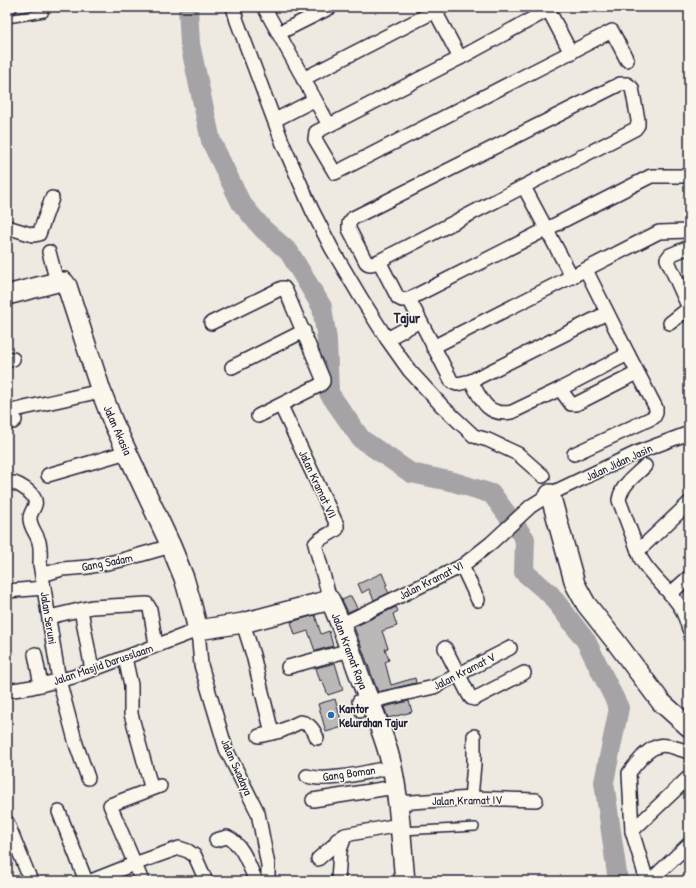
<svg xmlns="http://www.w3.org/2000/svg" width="696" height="888" font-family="'Patrick Hand',sans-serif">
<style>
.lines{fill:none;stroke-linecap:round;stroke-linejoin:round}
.river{stroke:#a6a3a7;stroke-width:20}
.building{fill:#bcb8b8;stroke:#22223b}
.lane-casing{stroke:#22223b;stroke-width:10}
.street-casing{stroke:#22223b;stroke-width:16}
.secondary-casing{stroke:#22223b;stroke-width:22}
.lane{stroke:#fbf7ec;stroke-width:7}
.street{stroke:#fbf7ec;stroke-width:13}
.secondary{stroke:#fbf7ec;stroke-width:19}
.poi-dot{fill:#1f6fb2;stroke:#fbf7ec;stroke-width:1.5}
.labels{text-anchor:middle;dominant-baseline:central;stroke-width:3;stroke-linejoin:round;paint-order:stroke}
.street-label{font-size:12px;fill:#22223b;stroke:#fbf7ec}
.poi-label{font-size:12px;font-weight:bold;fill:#22223b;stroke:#fbf7ec;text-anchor:start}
.quarter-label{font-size:14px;font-weight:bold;fill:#22223b;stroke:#fbf7ec}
</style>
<rect width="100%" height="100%" fill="#eeeae2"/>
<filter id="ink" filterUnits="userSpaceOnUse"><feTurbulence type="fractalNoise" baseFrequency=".025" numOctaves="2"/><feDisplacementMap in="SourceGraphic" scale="8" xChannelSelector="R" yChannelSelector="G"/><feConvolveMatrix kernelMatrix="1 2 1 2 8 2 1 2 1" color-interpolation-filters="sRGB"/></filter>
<g filter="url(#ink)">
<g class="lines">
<path class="river" d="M188,7L190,44L211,141L241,203L263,229L289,252L322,307L327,340L329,393L361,439L411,473L454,482L492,494L525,539L524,572L550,594L586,641L619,708L604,782L618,881"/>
</g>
<g class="building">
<path d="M382,573L387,585L385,586L389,593L374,600L369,589L362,593L358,584Z"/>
<path d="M351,596L357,608L348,612L342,600Z"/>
<path d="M396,607L398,611L393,614L397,626L382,631L388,648L385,649L389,660L385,662L391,685L415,678L416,683L378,692L354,627Z"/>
<path d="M315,615L321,634L329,631L333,646L315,651L308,631L295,635L291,622Z"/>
<path d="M335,663L343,690L328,695L322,680L320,681L316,668Z"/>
<path d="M335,699L343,727L326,732L318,704Z"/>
<path d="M409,701L412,712L388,718L384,707Z"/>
</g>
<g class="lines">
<defs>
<g id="lane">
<path d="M7,13L14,7"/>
<path d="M7,19L44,13"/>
<path d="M360,714L356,701L357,699L366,696"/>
<path d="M402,831L475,827"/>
</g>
<g id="street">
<path d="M233,7L237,21L283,144L312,210L332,249L361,298L387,339L409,370L442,406L474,436L488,440L518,454L543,476"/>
<path d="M264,7L329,125"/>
<path d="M547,7L571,53"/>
<path d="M548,10L460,58L316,132L315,139L335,173L612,31L627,60"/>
<path d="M435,11L460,58"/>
<path d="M279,33L331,7"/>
<path d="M303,79L443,7"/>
<path d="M620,84H627L632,88L638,120V125L635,129L379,261C374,263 370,266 366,262L349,229V223L353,218Z"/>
<path d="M275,120L314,100"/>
<path d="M524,187L572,277"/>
<path d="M7,227L33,235L39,234L52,198"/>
<path d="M49,252L57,282"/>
<path d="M379,261L398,298L402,300L409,299L651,176H689"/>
<path d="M409,299L452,382L457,384L471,381L607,313"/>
<path d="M211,323L282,288H284L286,291L323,379V382L320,385L258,416"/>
<path d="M670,323L689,308L667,259L670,255L689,247"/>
<path d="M387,339L420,321"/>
<path d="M433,347L659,232L689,231"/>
<path d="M7,361L13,359"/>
<path d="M232,367L304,331"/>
<path d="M471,381C481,399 487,417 512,412L560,389L628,354"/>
<path d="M560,389L571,404H576L637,373"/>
<path d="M281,406L337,525V529C330,535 320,537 315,544L330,600"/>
<path d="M7,422H13L15,420L13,412L15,410L101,391"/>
<path d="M574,454L654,417L656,413V408L628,354L586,270"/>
<path d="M645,466C635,476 621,485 619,500L641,559C652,578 670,590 681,608C684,614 687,622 689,629"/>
<path d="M48,475L127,452"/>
<path d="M14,483C21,485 31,492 34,498C39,506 29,511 30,519C30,527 37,534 39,542C41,549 40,557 40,564L59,680L76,744L88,778"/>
<path d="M638,551L689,503"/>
<path d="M462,566L478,600"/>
<path d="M42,575L62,569L88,567L122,560L171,546"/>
<path d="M7,591L44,588"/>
<path d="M670,594L689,577"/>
<path d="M81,610L92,670"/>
<path d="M49,617L92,607L147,604L150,609L156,645"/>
<path d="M243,623L253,655L272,733L281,731L300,722C310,723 314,730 317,738"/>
<path d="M342,624L462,566L491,543L531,506L550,494L636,453L689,433"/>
<path d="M445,648L469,695L471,698L474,699L524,673"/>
<path d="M35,654L41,685"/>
<path d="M125,658L131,685V714L150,783"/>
<path d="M288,667L350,650"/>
<path d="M7,691L32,687L73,677L198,630L201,665L226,749L258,813L268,865V881"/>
<path d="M372,704L381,699L434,687L510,648"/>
<path d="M259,736L272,733"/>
<path d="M307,776C328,783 370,771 392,767"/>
<path d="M471,798L474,764V736"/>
<path d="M313,800L395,787"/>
<path d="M397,803L471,798L536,800"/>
<path d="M59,812L86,881"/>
<path d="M7,822L31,881"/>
<path d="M632,831L689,777"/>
<path d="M216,840L227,837C243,844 249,866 256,881"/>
<path d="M318,859L334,845L337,840L345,835L399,825"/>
<path d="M91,881L134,864L179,848L188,851L195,856L206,881"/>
<path d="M142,881L110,805L160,786"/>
<path d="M338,881L340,850L345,836"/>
<path d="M647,881L632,831L629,773C633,767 638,762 643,756C660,739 668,746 689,752"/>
<path d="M650,881L689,844"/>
</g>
<g id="secondary">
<path d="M7,295L57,282H64L67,286L101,391L113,422L171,546L184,578L191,602L198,630L243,623L330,600C343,627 352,656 363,685C373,710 385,736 391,763C400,801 401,842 405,881"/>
<path d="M550,494L575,584L586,604L616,642L661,702L689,727"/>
</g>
</defs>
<use href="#lane" class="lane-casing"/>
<use href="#street" class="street-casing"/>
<use href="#secondary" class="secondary-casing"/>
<use href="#lane" class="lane"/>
<use href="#street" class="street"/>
<use href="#secondary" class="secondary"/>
</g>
</g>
<circle class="poi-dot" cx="331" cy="715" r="4"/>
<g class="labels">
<g class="street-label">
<text transform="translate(118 430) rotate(66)">Jalan Akasia</text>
<text transform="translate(619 462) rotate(-25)">Jalan Jidan Jasin</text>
<text transform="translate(318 484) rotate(65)">Jalan Kramat VII</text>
<text transform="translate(107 562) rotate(-11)">Gang Sadam</text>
<text transform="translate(431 580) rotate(-27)">Jalan Kramat VI</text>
<text transform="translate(49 618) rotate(81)">Jalan Seruni</text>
<text transform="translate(350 651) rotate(69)">Jalan Kramat Raya</text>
<text transform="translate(103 664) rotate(-19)">Jalan Masjid Darusslaam</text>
<text transform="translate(464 671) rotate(-27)">Jalan Kramat V</text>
<text transform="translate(237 767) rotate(66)">Jalan Swadaya</text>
<text transform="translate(349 773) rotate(-8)">Gang Boman</text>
<text transform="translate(467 800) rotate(-1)">Jalan Kramat IV</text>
</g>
<g class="poi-label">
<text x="339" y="708">Kantor<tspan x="339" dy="14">Kelurahan Tajur</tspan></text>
</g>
<g class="quarter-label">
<text x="407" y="317">Tajur</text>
</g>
</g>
<rect width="696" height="888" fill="none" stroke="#fbf7ec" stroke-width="24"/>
<rect x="12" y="12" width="672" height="864" fill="none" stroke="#22223b" stroke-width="1.5" filter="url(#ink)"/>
</svg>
